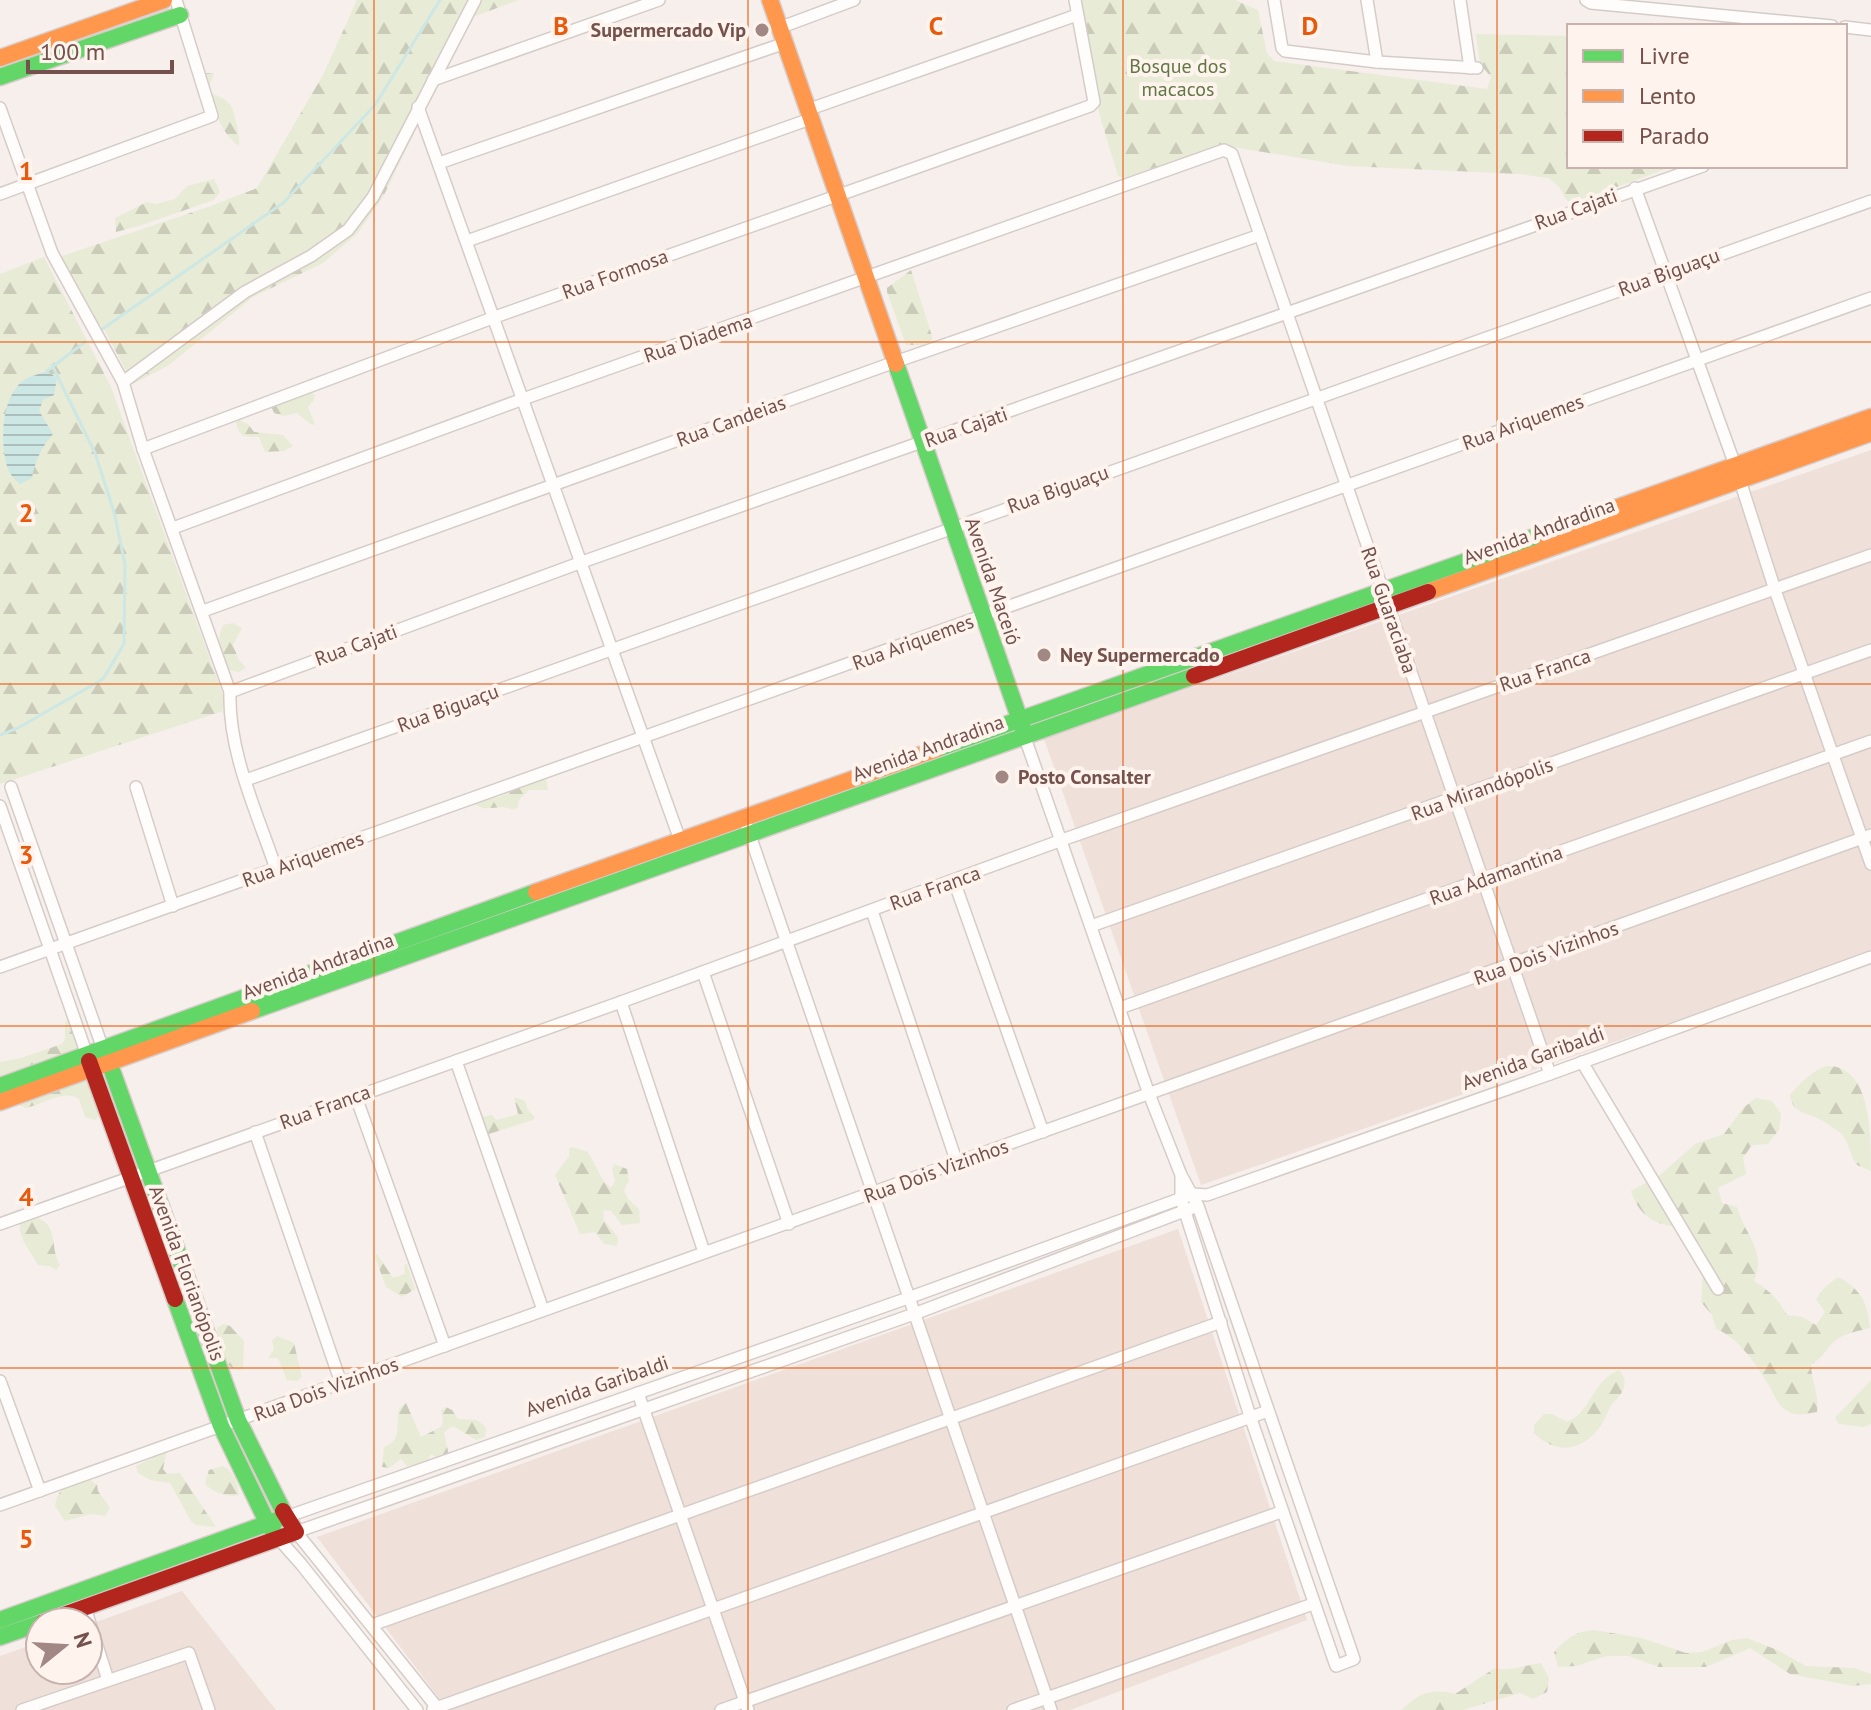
<svg xmlns="http://www.w3.org/2000/svg" width="1871" height="1710" font-family="'PT Sans',sans-serif">
<style>
.residential{fill:#efe0d9}
.forest{fill:url(#forest-firs)}
.water{fill:url(#water-rules)}
.lines{fill:none;stroke-linecap:round;stroke-linejoin:round}
.stream{stroke:#cde7e4;stroke-width:3}
.street-casing{stroke:#d5ccc8;stroke-width:14}
.fast-casing{stroke:#d7ccc9;stroke-width:19}
.slow-casing{stroke:#d7ccc9;stroke-width:19}
.jam-casing{stroke:#d7ccc9;stroke-width:19}
.street{stroke:#fefdfc;stroke-width:11}
.fast{stroke:#63d668;stroke-width:16}
.slow{stroke:#ff974d;stroke-width:16}
.jam{stroke:#b3261e;stroke-width:16}
.grid{fill:none;stroke:#e8590c;stroke-width:2;stroke-opacity:0.55}
.poi-dot{fill:#a28884;stroke:#fef3ed;stroke-width:3}
.labels{text-anchor:middle;dominant-baseline:central;stroke-width:8;stroke-linejoin:round;paint-order:stroke}
.poi-label{font-size:20px;font-weight:bold;fill:#74514c;stroke:#fef3ed;text-anchor:start}
.park-label{font-size:20px;fill:#607844;stroke:#fef3ed}
.street-label{font-size:20px;fill:#74514c;stroke:#fef3ed}
.grid-label{font-size:26px;text-anchor:middle;font-weight:bold;fill:#e8590c;stroke:#fef3ed;stroke-width:8;stroke-linejoin:round;paint-order:stroke}
</style>
<defs>
<pattern id="forest-firs" width="22" height="20" patternUnits="userSpaceOnUse" patternTransform="scale(2)"><rect width="22" height="20" fill="#e8ebd6"/><path d="M5 1l3.5 6h-7zM16 11l3.5 6h-7z" fill="#cacbb9"/></pattern>
<pattern id="water-rules" width="6" height="5" patternUnits="userSpaceOnUse" patternTransform="scale(2)"><rect width="6" height="5" fill="#cde7e4"/><path d="M0 2.5h6" fill="none" stroke="#abbebb"/></pattern>
</defs>
<rect width="100%" height="100%" fill="#f6efeb"/>
<g class="residential">
<path d="M1871,450V953L1201,1185L1044,739Z"/>
<path d="M1178,1229L1307,1620L1070,1710H448L317,1537Z"/>
<path d="M182,1591L276,1710H0V1656L40,1642V1670H88V1625Z"/>
</g>
<g class="forest">
<path d="M357,0H519L470,18L383,197L357,234L323,263L253,297L169,365L133,384L105,331L84,305L59,257L208,207L257,188L323,75Z"/>
<path d="M1082,0H1235L1258,10L1267,53L1274,61L1487,89L1491,77L1480,64L1476,34L1569,36V166H1664L1663,170L1576,202L1567,201L1559,187L1549,178L1519,174L1348,166L1221,145L1124,178L1118,176L1099,113Z"/>
<path d="M207,73L214,74L209,86L210,93C232,101 232,104 237,126C238,134 240,138 239,146C218,132 211,98 205,74Z"/>
<path d="M214,179L220,192L214,200L139,226L116,232L115,218L147,202L156,204L175,199L187,186Z"/>
<path d="M44,257L111,387L224,698L223,711L0,784V274Z"/>
<path d="M911,270L932,336V340L925,345H906L887,292V288Z"/>
<path d="M306,392L315,394L314,400L308,407L315,424L312,425L297,413L284,416L274,413L271,406C282,399 296,401 306,392Z"/>
<path d="M239,420L248,424L254,432L283,435L293,446L284,451L265,452L259,437C245,436 240,439 236,422Z"/>
<path d="M233,623L242,628L233,645L239,660L246,668L239,672L229,670C221,654 215,642 223,625Z"/>
<path d="M540,779L546,780L548,790H529L519,800L518,807L513,810C500,803 488,813 476,805L477,801L499,797Z"/>
<path d="M70,1019L80,1041L78,1053L0,1081V1062L21,1058L62,1044L65,1039V1022Z"/>
<path d="M1827,1066C1871,1065 1871,1133 1871,1171L1857,1165C1849,1155 1849,1138 1839,1132C1832,1127 1824,1121 1817,1118C1804,1112 1792,1112 1790,1095C1799,1084 1813,1070 1827,1066Z"/>
<path d="M88,1078L105,1111L95,1120L85,1117L79,1099C63,1089 44,1104 26,1108L18,1104L17,1101Z"/>
<path d="M514,1097L525,1101L528,1110L535,1117L533,1120L489,1134L483,1128L482,1117L492,1115L496,1120L518,1114Z"/>
<path d="M1756,1098L1772,1101L1781,1114L1779,1130L1768,1144L1752,1145L1743,1158L1746,1174L1718,1188L1722,1203L1737,1207C1745,1236 1767,1250 1754,1281C1769,1290 1778,1299 1787,1315L1802,1317L1816,1325L1825,1312L1816,1299L1825,1287L1838,1277C1860,1288 1868,1303 1870,1328C1858,1331 1846,1333 1836,1340C1826,1348 1825,1356 1811,1365C1812,1382 1819,1394 1817,1412C1806,1414 1795,1417 1786,1410C1776,1404 1774,1393 1768,1384C1755,1363 1739,1338 1716,1329L1712,1315L1701,1302L1703,1275L1674,1226C1653,1225 1637,1212 1631,1191L1659,1176L1695,1144L1724,1134L1743,1108Z"/>
<path d="M572,1147L588,1152L604,1182L611,1188L615,1181L612,1170L614,1164L627,1169L629,1181L624,1190L628,1199L639,1209L640,1223L622,1225L611,1211L604,1210L603,1219L618,1237L617,1246L604,1244L595,1232L580,1234L555,1175L569,1156V1149Z"/>
<path d="M35,1217C60,1225 49,1247 60,1265L56,1270L50,1266L38,1265C31,1251 18,1239 20,1223Z"/>
<path d="M377,1254L393,1278L405,1274L404,1265L407,1264L415,1289L402,1297L386,1287L375,1257Z"/>
<path d="M224,1324L230,1326L244,1341L243,1369L237,1370L225,1364L218,1346L216,1333L218,1327Z"/>
<path d="M277,1336L294,1343L302,1377L297,1381L287,1380L278,1358H268L274,1350L272,1340Z"/>
<path d="M1620,1370C1623,1376 1626,1380 1624,1387C1622,1395 1614,1401 1610,1407C1607,1413 1605,1419 1602,1424C1584,1451 1557,1456 1534,1433V1425L1544,1414H1552L1567,1422C1592,1412 1593,1378 1620,1370Z"/>
<path d="M1871,1380V1424L1864,1427L1839,1424L1835,1418Z"/>
<path d="M406,1403L421,1437L441,1427L443,1421L441,1411L446,1407L452,1410L458,1419L477,1420L486,1427L485,1437L476,1440L453,1426L444,1432L449,1456L439,1458L430,1454L428,1463L407,1466L401,1459L389,1468L382,1467L384,1447C403,1440 395,1426 399,1409Z"/>
<path d="M167,1450L163,1469L167,1474L180,1473L216,1527L196,1525L191,1521L170,1483L150,1480L138,1473L136,1466Z"/>
<path d="M223,1466C235,1472 237,1483 239,1495C228,1498 211,1492 205,1483L209,1470Z"/>
<path d="M89,1479L97,1485L98,1491L110,1508L105,1516L91,1514L65,1521L55,1506C58,1486 70,1481 89,1479Z"/>
<path d="M1594,1630L1641,1638L1686,1653L1702,1652L1732,1640L1747,1638L1777,1650L1806,1666L1854,1668L1871,1674V1684L1853,1686L1790,1674L1750,1648L1706,1667H1659L1629,1656H1606L1576,1666L1558,1667L1554,1652C1567,1638 1576,1631 1594,1630Z"/>
<path d="M1541,1663L1549,1678L1547,1692L1533,1699L1520,1693L1463,1710H1402C1419,1693 1430,1688 1455,1694L1495,1668C1513,1672 1523,1665 1541,1663Z"/>
</g>
<path class="water" d="M47,371L57,378L54,395L43,400L39,411L53,434C42,446 34,463 32,478L20,484C15,479 10,475 8,469C0,445 0,397 24,380C30,376 40,374 47,371Z"/>
<g class="lines">
<g class="stream">
<path d="M98,332L283,203L375,105L440,0"/>
<path d="M47,371L85,342"/>
<path d="M0,735L18,728L103,679L124,644L125,564L114,512L95,453L52,365"/>
</g>
<defs>
<g id="street">
<path d="M1274,0L1282,48L1285,51L1377,62L1477,68"/>
<path d="M1367,0L1377,62"/>
<path d="M1460,0L1470,68"/>
<path d="M1586,0L1591,3L1832,26"/>
<path d="M1845,27L1871,30"/>
<path d="M779,28L854,0"/>
<path d="M433,80L659,0"/>
<path d="M418,107L680,840"/>
<path d="M0,108L52,253L123,382L143,449L230,692C228,752 257,812 276,869"/>
<path d="M807,110L1077,15"/>
<path d="M439,163L785,43"/>
<path d="M1635,188L1735,465L1775,590L1871,864"/>
<path d="M0,194L212,116L176,0"/>
<path d="M467,241L810,119"/>
<path d="M123,382L245,292L311,256L348,230L373,197L475,0"/>
<path d="M143,449L495,317L1090,106L1094,102L1075,0"/>
<path d="M173,528L523,399L1224,150L1232,154L1550,1074"/>
<path d="M203,611L895,362L1260,235"/>
<path d="M230,692L582,562L1703,166"/>
<path d="M1024,735L1149,1094L1181,1175L1198,1206L1354,1659L1336,1666L1250,1416L1181,1199V1175"/>
<path d="M246,780L1871,201"/>
<path d="M11,787L103,1049"/>
<path d="M136,787L173,906"/>
<path d="M0,806L87,1055"/>
<path d="M744,818L1051,1710"/>
<path d="M954,881L1043,1132"/>
<path d="M872,911L957,1163"/>
<path d="M1091,926L1871,650"/>
<path d="M0,967L1871,298"/>
<path d="M703,972L789,1224"/>
<path d="M621,1002L704,1252"/>
<path d="M1120,1008L1871,741"/>
<path d="M456,1061L543,1310"/>
<path d="M1582,1062L1718,1289"/>
<path d="M356,1097L445,1346"/>
<path d="M255,1132L341,1383"/>
<path d="M0,1224L621,1002L1062,840L1871,555"/>
<path d="M0,1381L40,1491"/>
<path d="M638,1393L748,1710"/>
<path d="M0,1505L1871,835"/>
<path d="M286,1517L908,1298L1193,1194L1207,1195L1550,1074L1871,957"/>
<path d="M278,1538L301,1564L417,1710"/>
<path d="M85,1608L108,1680"/>
<path d="M372,1625L1221,1322"/>
<path d="M433,1709L1268,1411"/>
<path d="M22,1710L189,1653L209,1710"/>
<path d="M439,1710L296,1532L914,1314L1192,1208"/>
<path d="M721,1710L1281,1512"/>
<path d="M1013,1710L1313,1604"/>
</g>
<g id="fast">
<path d="M0,77L180,15"/>
<path d="M896,364L1023,729"/>
<path d="M937,749L1540,535"/>
<path d="M252,1011L1194,676"/>
<path d="M106,1054L238,1420L283,1511"/>
<path d="M0,1086L536,892"/>
<path d="M175,1299L221,1426L268,1524L278,1538"/>
<path d="M0,1620L277,1520"/>
<path d="M0,1637L40,1623"/>
</g>
<g id="slow">
<path d="M770,0L896,364"/>
<path d="M0,58L164,0"/>
<path d="M1540,535L1871,417"/>
<path d="M1428,592L1871,433"/>
<path d="M536,892L937,749"/>
<path d="M0,1102L252,1011"/>
</g>
<g id="jam">
<path d="M1194,676L1428,592"/>
<path d="M89,1061L175,1299"/>
<path d="M44,1622L296,1532L283,1511"/>
</g>
</defs>
<use href="#street" class="street-casing"/>
<use href="#fast" class="fast-casing"/>
<use href="#slow" class="slow-casing"/>
<use href="#jam" class="jam-casing"/>
<use href="#street" class="street"/>
<use href="#fast" class="fast"/>
<use href="#slow" class="slow"/>
<use href="#jam" class="jam"/>
</g>
<path class="grid" d="M374,0V1710M748,0V1710M1123,0V1710M1497,0V1710M0,342H1871M0,684H1871M0,1026H1871M0,1368H1871"/>
<g class="poi-dot">
<circle cx="762" cy="30" r="8"/>
<circle cx="1044" cy="655" r="8"/>
<circle cx="1002" cy="777" r="8"/>
</g>
<g class="labels">
<g class="poi-label">
<text x="746" y="30" text-anchor="end">Supermercado Vip</text>
<text x="1060" y="655">Ney Supermercado</text>
<text x="1018" y="777">Posto Consalter</text>
</g>
<g class="park-label">
<text x="1178" y="66">Bosque dos<tspan x="1178" dy="23">macacos</tspan></text>
</g>
<g class="street-label">
<text transform="translate(1576 209) rotate(-20)">Rua Cajati</text>
<text transform="translate(1669 272) rotate(-20)">Rua Biguaçu</text>
<text transform="translate(615 274) rotate(-20)">Rua Formosa</text>
<text transform="translate(698 338) rotate(-19)">Rua Diadema</text>
<text transform="translate(731 421) rotate(-20)">Rua Candeias</text>
<text transform="translate(1523 422) rotate(-20)">Rua Ariquemes</text>
<text transform="translate(966 427) rotate(-19)">Rua Cajati</text>
<text transform="translate(1058 489) rotate(-20)">Rua Biguaçu</text>
<text transform="translate(1539 531) rotate(-20)">Avenida Andradina</text>
<text transform="translate(993 581) rotate(71)">Avenida Maceió</text>
<text transform="translate(1389 610) rotate(71)">Rua Guaraciaba</text>
<text transform="translate(913 642) rotate(-20)">Rua Ariquemes</text>
<text transform="translate(356 645) rotate(-20)">Rua Cajati</text>
<text transform="translate(1545 670) rotate(-19)">Rua Franca</text>
<text transform="translate(448 708) rotate(-20)">Rua Biguaçu</text>
<text transform="translate(928 748) rotate(-20)">Avenida Andradina</text>
<text transform="translate(1482 789) rotate(-20)">Rua Mirandópolis</text>
<text transform="translate(303 859) rotate(-20)">Rua Ariquemes</text>
<text transform="translate(1496 875) rotate(-20)">Rua Adamantina</text>
<text transform="translate(935 888) rotate(-20)">Rua Franca</text>
<text transform="translate(1546 953) rotate(-20)">Rua Dois Vizinhos</text>
<text transform="translate(318 966) rotate(-20)">Avenida Andradina</text>
<text transform="translate(1533 1058) rotate(-20)">Avenida Garibaldi</text>
<text transform="translate(325 1107) rotate(-20)">Rua Franca</text>
<text transform="translate(936 1171) rotate(-20)">Rua Dois Vizinhos</text>
<text transform="translate(187 1273) rotate(70)">Avenida Florianópolis</text>
<text transform="translate(597 1386) rotate(-19)">Avenida Garibaldi</text>
<text transform="translate(326 1389) rotate(-20)">Rua Dois Vizinhos</text>
</g>
</g>
<g class="grid-label">
<text x="561" y="35">B</text>
<text x="936" y="35">C</text>
<text x="1310" y="35">D</text>
<text x="26" y="180">1</text>
<text x="26" y="522">2</text>
<text x="26" y="864">3</text>
<text x="26" y="1206">4</text>
<text x="26" y="1548">5</text>
</g>
<rect x="1567" y="24" width="280" height="144" fill="#fef3ed" stroke="#c7b2ad" stroke-width="2"/>
<rect x="1583" y="50" width="40" height="12" fill="#63d668" stroke="#c7b2ad" stroke-width="2"/>
<text x="1639" y="64" font-size="24" fill="#74514c">Livre</text>
<rect x="1583" y="90" width="40" height="12" fill="#ff974d" stroke="#c7b2ad" stroke-width="2"/>
<text x="1639" y="104" font-size="24" fill="#74514c">Lento</text>
<rect x="1583" y="130" width="40" height="12" fill="#b3261e" stroke="#c7b2ad" stroke-width="2"/>
<text x="1639" y="144" font-size="24" fill="#74514c">Parado</text>
<g transform="translate(64 1646) rotate(72)"><circle r="38" fill="#fef3ed" stroke="#c7b2ad" stroke-width="2"/>
<path d="M0-6L14 30L0 20L-14 30Z" fill="#a28884"/>
<text y="-12" font-size="22" font-weight="bold" text-anchor="middle" fill="#74514c">N</text>
</g>
<path d="M28 60v12h144v-12" fill="none" stroke="#74514c" stroke-width="4"/>
<text x="40" y="60" font-size="24" fill="#74514c" stroke="#fef3ed" stroke-width="6" paint-order="stroke">100 m</text>
</svg>
